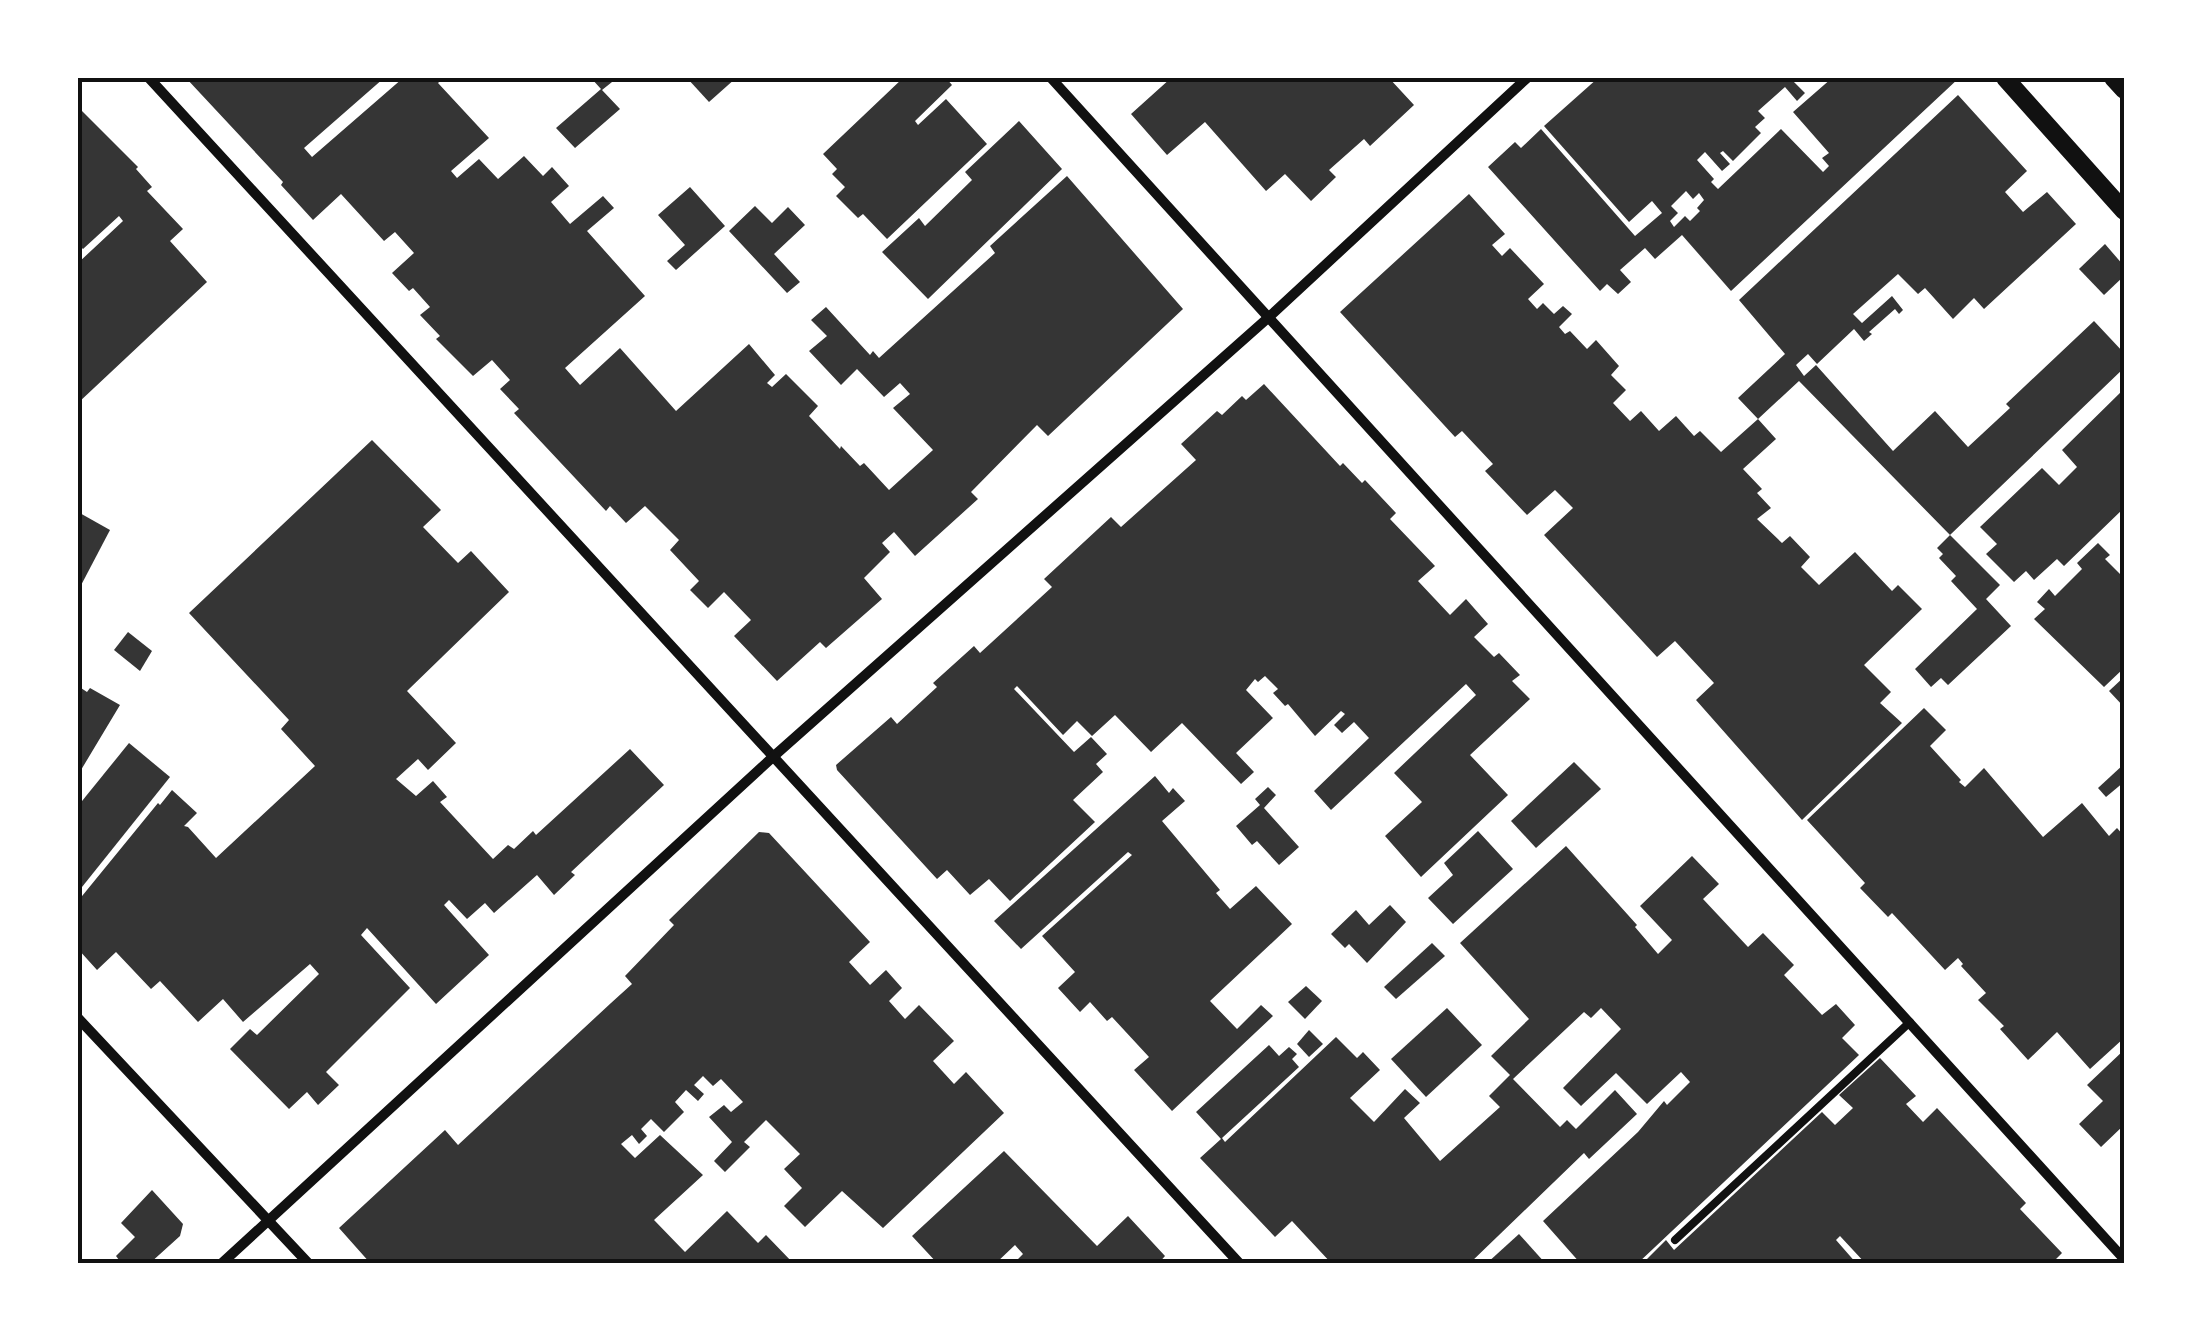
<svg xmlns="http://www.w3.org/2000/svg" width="2202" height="1341" font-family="'DM Sans',sans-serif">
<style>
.building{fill:#353535;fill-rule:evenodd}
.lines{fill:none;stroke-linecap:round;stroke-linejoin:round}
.service{stroke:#111;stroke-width:8}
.minor{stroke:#111;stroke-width:10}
.tertiary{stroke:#111;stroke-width:18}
.neatline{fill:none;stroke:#111;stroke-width:4}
</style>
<rect width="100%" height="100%" fill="#fff"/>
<g class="building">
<path d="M186,78H384L304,148L312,157L403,78H443L438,83L489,138L451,171L457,178L479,159L498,179L524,156L543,176L552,167L569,186L551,202L570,224L603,196L614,208L587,231L645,296L565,368L580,385L620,348L676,411L749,344L775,375L767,383L772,387L786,374L818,406L809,416L840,449L841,446L860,466L864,463L889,490L933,450L893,408L910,394L900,383L884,397L857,369L841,385L809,351L827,336L811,320L826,307L870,355L873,351L879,358L995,253L990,246L1067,176L1183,309L1048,436L1037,425L971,492L978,499L915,556L894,532L882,543L890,552L864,578L882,599L826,648L820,642L777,681L734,636L751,620L724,592L708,608L690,590L699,581L670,550L679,540L645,506L626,523L610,506L606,511L514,413L519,409L500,389L510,380L492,360L473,376L436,339L440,336L420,315L430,307L413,288L409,291L392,273L414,253L395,232L384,241L341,194L313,220L281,185L283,182Z"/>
<path d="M591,78H617L602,90L620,109L575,148L556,128L601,89Z"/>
<path d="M687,78H736L709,102Z"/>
<path d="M903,78H946L952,85L915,121L918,125L946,99L987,144L887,239L863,214L858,218L836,196L845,187L832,174L837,169L823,154Z"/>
<path d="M1171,78H1389L1414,105L1370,146L1364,139L1329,170L1336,177L1311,201L1285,174L1266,191L1205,122L1167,155L1131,114Z"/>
<path d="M1598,78H1790L1805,93L1797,101L1785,87L1758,111L1765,118L1755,127L1761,133L1733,161L1723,151L1720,153L1730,164L1722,171L1705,152L1697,160L1714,179L1711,182L1718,189L1781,129L1823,172L1829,166L1822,158L1829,153L1793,112L1832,78H1959L1731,291L1682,235L1655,259L1645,248L1620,270L1631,282L1618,294L1607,284L1600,291L1488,167L1515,142L1521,148L1541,129L1635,236L1662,213L1652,201L1629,222L1544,126ZM1686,191L1693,199L1699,193L1704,200L1697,208L1700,211L1690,221L1685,216L1674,227L1670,221L1678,213L1671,206Z"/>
<path d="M1958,95L2027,171L2005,192L2023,212L2047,192L2076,224L1984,309L1974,298L1953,319L1925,288L1918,294L1898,274L1853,314L1862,323L1892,296L1903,310L1899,314L1895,309L1869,332L1872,334L1864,341L1854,329L1817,364L1808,354L1796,365L1804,376L1816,365L1893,451L1935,411L1968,447L2010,408L2006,404L2094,321L2124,353V368L1950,535L2000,585L1986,599L2011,626L1948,685L1941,678L1931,687L1915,669L1977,609L1951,581L1956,576L1939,558L1943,554L1937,548L1950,535L1799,381L1758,419L1738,398L1785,354L1739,300Z"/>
<path d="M78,107L138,167L136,169L152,187L147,191L183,229L170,241L207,282L78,403V263L123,221L119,216L83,249L80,246L78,249Z"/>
<path d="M1019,121L1062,169L928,299L882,252L919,218L925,226L972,180L965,172Z"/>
<path d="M690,187L725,226L676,270L667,261L685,245L658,215Z"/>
<path d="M1469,194L1505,234L1492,245L1502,256L1510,248L1544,284L1528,299L1537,309L1543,303L1554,314L1563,306L1572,314L1559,327L1565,334L1570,331L1587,349L1596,340L1619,366L1611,375L1626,390L1613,403L1630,421L1641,411L1659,431L1676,416L1694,436L1700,431L1721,452L1758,419L1776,439L1743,469L1762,489L1757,493L1771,508L1757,519L1782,543L1790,536L1810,557L1801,567L1819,585L1855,552L1892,591L1898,585L1922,609L1864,665L1891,692L1880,703L1902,723L1802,820L1696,700L1714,683L1675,641L1657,657L1544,535L1573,508L1555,490L1527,515L1485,471L1493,464L1462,431L1455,437L1340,312Z"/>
<path d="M755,206L772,223L788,207L805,225L774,254L800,282L787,293L729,231Z"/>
<path d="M2105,244L2124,266V276L2104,295L2079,269Z"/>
<path d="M1264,384L1340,466L1343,463L1362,483L1365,480L1396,513L1390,519L1435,566L1418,581L1450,615L1466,599L1488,624L1474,637L1494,657L1499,653L1520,675L1512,681L1530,699L1470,755L1508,795L1421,877L1385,836L1422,802L1394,773L1476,695L1466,684L1331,810L1314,791L1369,738L1354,722L1342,733L1334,725L1345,714L1341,711L1315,736L1288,704L1285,706L1273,693L1278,689L1265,676L1258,682L1255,679L1246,690L1273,718L1236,753L1254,772L1241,784L1182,723L1151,752L1115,715L1092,736L1077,721L1063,735L1017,686L1014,689L1074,752L1091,737L1107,754L1096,764L1103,772L1073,800L1095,822L1010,901L989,879L970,895L947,870L937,879L837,770L836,765L891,717L897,724L937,687L933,683L974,646L980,653L1052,587L1044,579L1111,517L1121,527L1196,460L1181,444L1217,411L1222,415L1242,396L1246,400Z"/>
<path d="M2124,389V508L2064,566L2057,559L2034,580L2026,571L2014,582L1986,554L1997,544L1980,527L2042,468L2059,485L2077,467L2062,450Z"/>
<path d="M372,440L441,510L423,527L458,563L471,551L509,592L407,691L456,743L428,770L418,759L396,779L416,796L433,781L447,797L440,802L493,859L508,845L514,849L533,831L536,835L630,749L664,785L571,872L575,875L554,895L537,875L494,913L485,903L467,919L449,900L444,905L489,955L436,1004L367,928L361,935L410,988L326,1072L339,1085L318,1105L307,1092L289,1109L230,1049L250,1029L257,1035L319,974L310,964L243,1022L223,999L198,1022L160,981L151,989L116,952L97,970L78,949V901L158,803L160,805L172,790L197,813L184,826L188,827L216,858L315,766L281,729L289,720L189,613Z"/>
<path d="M78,512L110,530L78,591Z"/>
<path d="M2098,543L2110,555L2105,559L2124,578V668L2104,687L2034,619L2045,609L2037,602L2049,589L2055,596L2082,569L2077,563Z"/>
<path d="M128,632L152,651L140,671L114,650Z"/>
<path d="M2124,677V707L2109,691Z"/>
<path d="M78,686L87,692L90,688L120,705L78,775Z"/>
<path d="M1924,708L1946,730L1930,746L1961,780L1959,782L1965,787L1984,768L2043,837L2082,803L2109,836L2117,828L2124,836V1038L2090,1069L2057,1032L2028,1060L2000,1029L2004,1026L1978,1000L1986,993L1961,966L1963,964L1958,958L1945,970L1892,913L1888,917L1860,888L1865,883L1807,820Z"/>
<path d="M129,743L170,777L78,892V806Z"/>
<path d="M1574,762L1601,789L1536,848L1511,821Z"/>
<path d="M2124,764V782L2106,797L2098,788Z"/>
<path d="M1155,776L1169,793L1173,788L1185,801L1162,821L1220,890L1216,893L1230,909L1256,886L1292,924L1210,1001L1237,1029L1261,1005L1273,1016L1172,1111L1134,1070L1149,1057L1112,1017L1107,1021L1090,1002L1080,1012L1058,988L1075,972L1042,936L1132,855L1128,852L1021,949L994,921Z"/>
<path d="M1268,787L1276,795L1264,808L1299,847L1279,865L1257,841L1252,845L1236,826L1260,805L1255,799Z"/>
<path d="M1478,831L1513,869L1453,924L1428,898L1453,875L1444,863Z"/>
<path d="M759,832L769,833L870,942L849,962L870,985L886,970L902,988L889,1001L905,1019L919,1005L954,1041L933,1061L954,1084L966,1072L1004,1113L883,1228L842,1191L805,1227L784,1206L802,1188L784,1169L800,1154L766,1120L744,1142L750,1147L725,1172L714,1161L732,1142L709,1117L724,1105L731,1112L743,1102L721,1079L713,1086L703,1076L694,1085L704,1094L698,1101L686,1090L675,1102L684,1112L664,1132L651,1119L641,1129L647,1136L639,1144L632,1135L621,1144L635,1158L660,1135L703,1175L654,1220L685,1252L727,1211L758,1243L766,1235L794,1264H371L339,1228L445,1130L458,1145L611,1003L632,984L625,976L674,925L669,920Z"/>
<path d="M1566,846L1637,925L1635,927L1658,954L1672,940L1640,906L1692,856L1719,884L1703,899L1748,947L1763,933L1794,965L1784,975L1822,1015L1836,1004L1855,1025L1842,1038L1859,1055L1637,1264H1581L1543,1221L1638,1132L1664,1101L1667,1105L1690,1082L1681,1072L1647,1104L1616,1073L1581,1106L1563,1088L1621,1029L1601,1008L1591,1018L1584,1012L1513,1079L1560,1127L1567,1120L1576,1129L1615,1090L1637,1114L1589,1159L1584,1153L1469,1264H1332L1292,1221L1275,1237L1200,1158L1221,1139L1196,1112L1269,1045L1279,1056L1289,1047L1297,1054L1292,1059L1299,1067L1222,1138L1225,1142L1336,1037L1357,1058L1363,1052L1380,1070L1350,1098L1374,1122L1405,1089L1420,1103L1404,1118L1440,1161L1500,1107L1489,1096L1510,1075L1491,1056L1529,1019L1460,943Z"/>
<path d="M1390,905L1406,922L1367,963L1349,944L1345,948L1331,934L1356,910L1369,925Z"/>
<path d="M1432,943L1445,956L1396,999L1384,987Z"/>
<path d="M1306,986L1322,1001L1305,1019L1288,1002Z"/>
<path d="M1447,1008L1482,1045L1426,1097L1391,1059Z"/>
<path d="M1309,1030L1323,1044L1309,1057L1297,1044Z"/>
<path d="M2124,1050V1125L2101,1147L2079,1124L2103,1101L2087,1085Z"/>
<path d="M1880,1058L1916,1096L1906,1104L1923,1122L1937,1108L2026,1203L2020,1209L2062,1253L2051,1264H1866L1840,1236L1836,1240L1857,1264H1642L1666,1240L1674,1250L1822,1112L1835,1125L1853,1108L1839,1095Z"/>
<path d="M1004,1151L1097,1246L1128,1216L1165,1256L1158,1264H1013L1023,1254L1015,1245L995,1264H938L912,1236Z"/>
<path d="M152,1190L183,1224L180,1236L149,1264H122L116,1256L135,1237L121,1223Z"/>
<path d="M1519,1234L1546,1264H1486Z"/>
</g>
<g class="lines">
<path class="service" d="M1675,1240L1910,1022"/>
<g class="minor">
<path d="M149,78L1240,1264"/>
<path d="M1051,78L2124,1259"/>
<path d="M78,1018L309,1264"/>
<path d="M221,1264L774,756L1269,317L1527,78"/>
</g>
<g class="tertiary">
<path d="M2005,78L2124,211"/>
<path d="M2113,78L2124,90"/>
</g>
</g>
<rect width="2202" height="1341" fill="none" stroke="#ffffff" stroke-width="160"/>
<rect x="80" y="80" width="2042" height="1181" class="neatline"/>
</svg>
